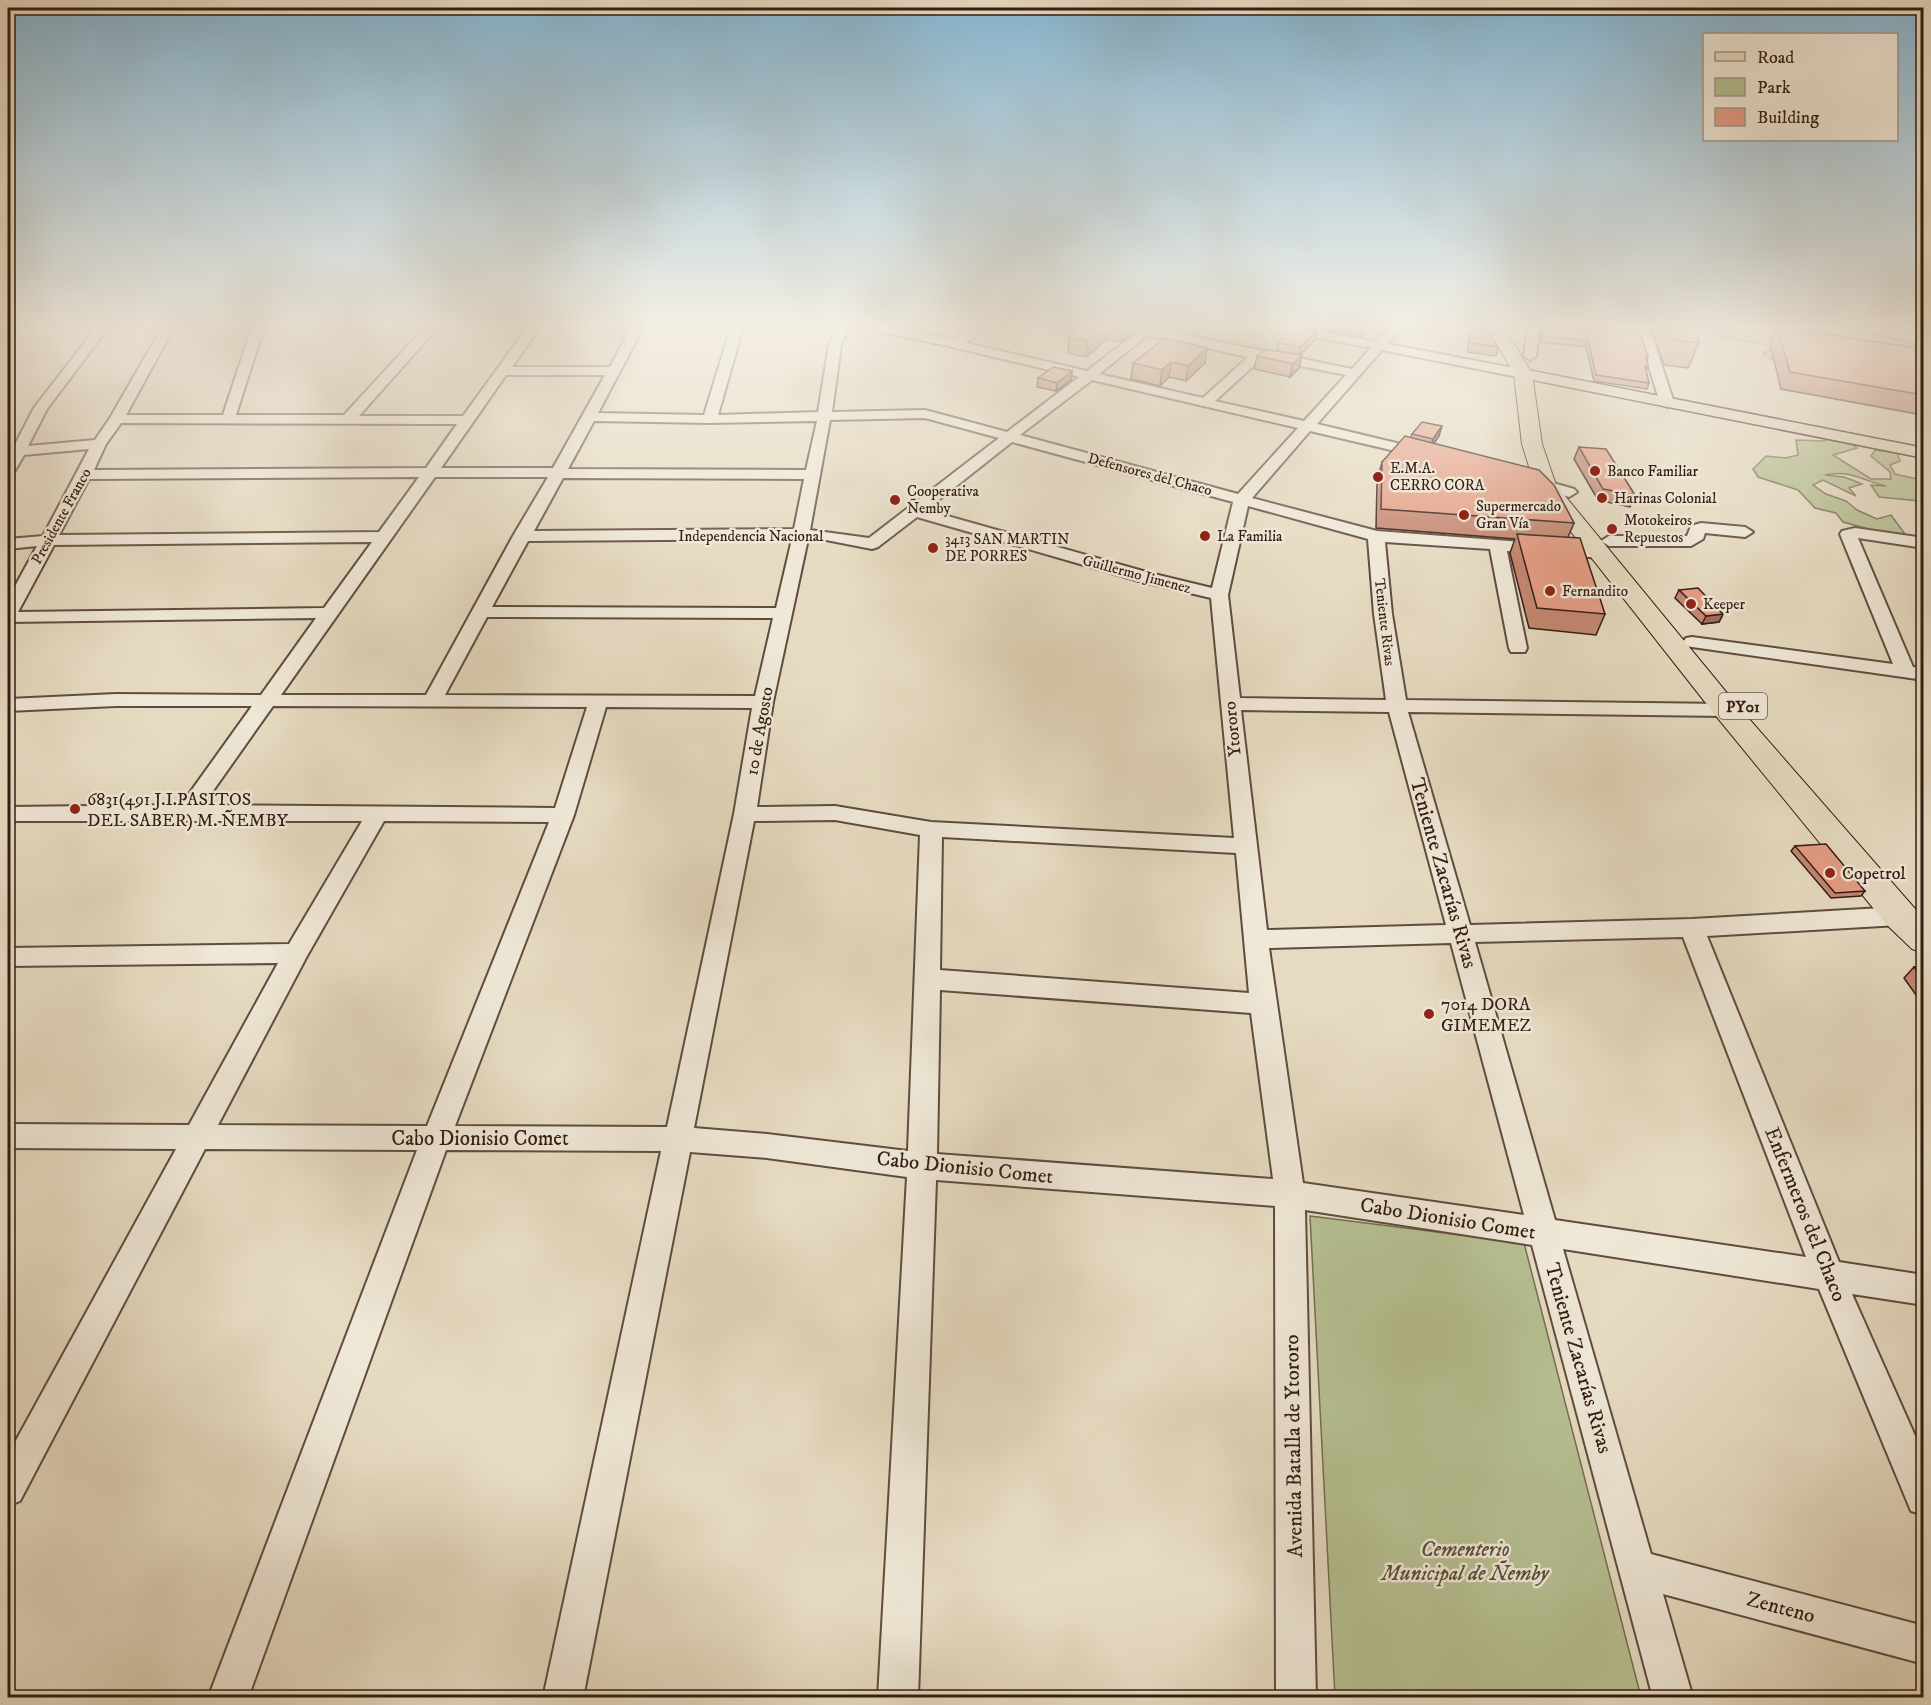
<svg xmlns="http://www.w3.org/2000/svg" width="1931" height="1705" viewBox="0 0 1931 1705" font-family="'IM FELL DW Pica',serif">
	<rect width="100%" height="100%" fill="#e6dbc2"/>
	<filter id="stains"><feTurbulence type="fractalNoise" baseFrequency=".00333" numOctaves="4"/><feColorMatrix values="0 0 0 0 .2 0 0 0 0 .09 0 0 0 0 .02 0 0 0 .5 -.17"/></filter>
	<radialGradient id="worn" r=".72"><stop offset=".6" stop-color="#630" stop-opacity="0"/><stop offset="1" stop-color="#630" stop-opacity=".3"/></radialGradient>
	<g fill="#b6c092" stroke="#746e52" stroke-width="1.5">
		<path d="M1163,324H1249L1295,333L1284,359L1153,332Z"/>
		<path d="M1691,324H1728L1735,329L1750,331L1746,326L1751,324H1799L1786,325L1781,329L1802,335C1813,327 1829,333 1842,335L1833,337L1849,340L1870,330L1923,338V380L1773,360L1763,354L1770,350L1771,345C1755,343 1698,336 1691,324Z"/>
		<path d="M1827,438L1847,441L1857,448L1833,455L1871,479H1891L1890,472L1871,456L1875,450L1897,453L1900,461L1890,465L1895,474L1917,479L1921,473L1916,465L1923,463V503L1920,501L1879,497L1871,485L1886,486C1864,481 1848,469 1825,475L1844,477L1862,484L1849,488L1856,496L1823,480L1813,485L1826,494L1846,501L1857,510L1877,519L1891,515L1905,534H1887L1843,522L1836,513L1815,508L1798,490L1758,477L1753,469L1766,456L1786,458L1798,455L1796,440L1825,441Z"/>
		<path d="M1310,1216L1524,1243L1641,1697H1335Z"/>
	</g>
	<g fill="none" stroke-linecap="round" stroke-linejoin="round">
		<defs>
			<g id="minor">
				<path d="M99,324H111L47,409L28,446L95,440L110,418L164,324H176L126,415H223L253,324H265L236,415H344L428,324H441L359,416H463L530,324H542L512,367H610L633,324H645L598,413L704,415L732,324H744L718,415L818,412L829,345L839,324H851L841,345L832,412L925,410L1007,432L1079,377L952,347L950,344L952,341L979,324H993L966,343L1087,371L1148,324H1161L1156,329L1352,369L1371,348L1267,328L1261,324H1285L1376,342L1393,324H1405L1388,344L1528,371L1529,374L1528,377L1523,378L1382,350L1317,424L1430,451L1432,454L1430,457L1425,458L1310,431L1252,498L1377,531L1590,547L1608,551L1610,555L1602,560L1590,557L1507,551L1527,648L1525,652H1511L1509,648L1490,549L1385,542L1392,614L1406,700L1726,704L1733,706L1736,710L1733,714L1726,716L1408,712L1470,925L1692,919L1899,907L1907,910L1911,916L1907,922L1899,925L1707,936L1839,1262L1924,1275V1305L1852,1294L1924,1456V1515L1911,1511L1819,1289L1563,1249L1651,1554L1924,1626V1664L1663,1594L1693,1698H1653L1532,1245L1305,1210L1316,1698H1276L1275,1206L936,1180L918,1698H878L907,1177L767,1158L690,1152L583,1698H543L661,1151L446,1150L248,1698H208L417,1150L205,1149L20,1501L8,1506V1455L176,1149L8,1148V1124L189,1125L278,963L8,966V948L289,944L362,821H8V807L181,805L252,706H116L8,711V699L116,694L261,695L316,618L8,622V599L37,546L8,549V539L43,536L89,449L24,455L13,474L8,475V458L34,408ZM1148,335L1248,357L1203,398L1099,374ZM1260,360H1270L1346,375L1304,421L1215,401ZM506,375H605L553,468H441ZM1092,380L1298,428L1238,494L1020,435ZM925,418L999,438L869,538L810,530L830,420ZM594,421L710,423L817,421L806,470L568,469ZM121,423L457,424L426,468L94,470L106,444ZM1012,442L1233,502L1212,588L1150,573L926,510ZM419,477L379,532L59,535L89,479ZM435,477H548L513,536L426,695H281ZM563,478L804,479L794,529L534,531ZM1248,506L1368,539L1374,614L1386,700L1240,698L1228,595ZM917,517L1139,581L1211,598L1234,838L931,822L835,806L757,807L773,702L808,539L826,540L872,549L878,547ZM792,539L776,608L492,607L528,541ZM372,542L324,608L18,612L54,545ZM487,617L773,618L755,696L445,695ZM273,706L587,707L555,808L203,805ZM606,707L752,708L734,814L667,1127L455,1126L574,815ZM1241,710L1389,712L1446,925L1267,930ZM835,820L920,835L908,1151L767,1134L694,1128L754,821ZM384,821L549,822L427,1126L218,1125L307,956ZM942,837L1236,853L1249,993L940,970ZM1683,937L1806,1257L1555,1220L1475,942ZM1451,943L1524,1215L1303,1183L1269,948ZM940,990L1251,1013L1273,1179L937,1154Z"/>
				<path d="M1528,324H1540L1536,356L1530,360L1524,356Z"/>
				<path d="M1636,324H1648L1674,403L1672,406L1667,407L1660,403Z"/>
				<path d="M1847,324H1868L1924,337V345L1849,327Z"/>
				<path d="M1529,476L1574,489L1577,492L1569,497L1524,484L1521,481Z"/>
				<path d="M1701,523L1745,527L1753,532L1745,537L1705,533L1703,539L1691,546H1609L1601,541L1609,536H1687L1691,526Z"/>
				<path d="M1855,528L1924,538V548L1858,538L1913,667L1924,668V680L1692,647L1686,646L1683,642L1686,638L1692,637L1893,664L1840,534L1842,531Z"/>
			</g>
			<g id="major">
				<path d="M836,324H881L956,340L963,344L956,348L880,332L843,328Z"/>
				<path d="M1523,369L1924,448V458L1518,377L1515,374L1518,371Z"/>
			</g>
			<path id="highway" d="M1479,324H1496L1515,345L1532,374L1542,444L1556,485L1736,704L1924,919V953L1912,949L1887,925L1716,716L1535,486L1522,444L1514,374L1501,351Z"/>
		</defs>
		<use href="#minor" stroke="#604c3f" stroke-width="4"/>
		<use href="#major" stroke="#331c13" stroke-width="3"/>
		<use href="#highway" stroke="#331c13" stroke-width="2"/>
		<use href="#minor" fill="#efe8d7" fill-rule="evenodd"/>
		<use href="#major" fill="#e6dbc2" fill-rule="evenodd"/>
		<use href="#highway" fill="#e6dbc2" fill-rule="evenodd"/>
	</g>
	<g fill="#c58772" stroke="#331c13" stroke-width="1.5">
		<path d="M1047,324H1145L1121,342L1107,339L1086,357L1068,353L1069,338L1076,333L1047,327Z"/>
		<path d="M1327,324H1373L1361,337L1326,330Z"/>
		<path d="M1542,324H1637L1648,357L1647,361L1648,366L1646,372L1649,383L1647,389L1594,381L1586,347L1540,342Z"/>
		<path d="M1655,324H1694L1699,343L1688,368L1664,365L1652,330Z"/>
		<path d="M1471,327L1498,347L1496,356L1468,352L1469,335Z"/>
		<path d="M1777,327L1923,349V415L1781,389L1770,344Z"/>
		<path d="M1315,340L1300,355H1302L1299,368L1290,377L1254,369L1257,356L1277,351L1278,343Z"/>
		<path d="M1207,348L1205,363L1186,381L1169,377L1160,386L1131,379L1133,363Z"/>
		<path d="M1072,371L1071,380L1056,391L1037,387L1038,378Z"/>
		<path d="M1412,434L1439,436L1434,443L1574,523L1568,537L1605,614L1596,635L1529,628L1510,553L1515,539L1376,528L1377,481L1382,462L1411,437Z"/>
		<path d="M1579,447L1635,495L1630,507L1598,500L1574,459Z"/>
		<path d="M1679,590L1723,614L1719,622L1702,624L1675,598Z"/>
		<path d="M1795,846L1865,891L1861,896L1831,898L1791,851Z"/>
		<path d="M1914,967H1923V1002H1921L1904,978Z"/>
	</g>
	<g fill="#a06e5d" stroke="#331c13" stroke-width="1.5">
		<path d="M1108,324L1107,339L1086,357L1087,341Z"/>
		<path d="M1126,324H1145L1121,342L1122,327Z"/>
		<path d="M1363,324H1373L1361,337Z"/>
		<path d="M1317,331L1315,340L1299,356L1300,347Z"/>
		<path d="M1207,348L1205,363L1186,381L1188,366Z"/>
		<path d="M1302,355L1299,368L1290,377L1293,364Z"/>
		<path d="M1171,362L1169,377L1160,386L1162,370Z"/>
		<path d="M1072,371L1071,380L1056,391L1057,383Z"/>
		<path d="M1442,426L1439,436L1430,448L1433,439Z"/>
		<path d="M1723,614L1719,622L1702,624L1706,616Z"/>
	</g>
	<g fill="#e59d85" stroke="#331c13" stroke-width="1.5">
		<path d="M1087,324H1108L1087,341L1069,338Z"/>
		<path d="M1110,324H1126L1122,327Z"/>
		<path d="M1543,324H1637L1648,357H1646L1648,366H1645L1649,383L1596,375L1588,341L1542,336Z"/>
		<path d="M1669,324H1694L1699,343L1675,340Z"/>
		<path d="M1295,327L1317,331L1300,347L1278,343Z"/>
		<path d="M1471,327L1485,328L1498,347L1470,343Z"/>
		<path d="M1777,327L1923,349V395L1790,372Z"/>
		<path d="M1165,338L1207,348L1188,366L1171,362L1162,370L1133,363Z"/>
		<path d="M1264,349L1302,355L1293,364L1257,356Z"/>
		<path d="M1053,367L1072,371L1057,383L1038,378Z"/>
		<path d="M1422,422L1442,426L1433,439L1412,434Z"/>
		<path d="M1405,436L1539,470L1554,485L1574,523L1381,509L1382,462Z"/>
		<path d="M1579,447L1606,449L1635,495L1603,489Z"/>
		<path d="M1517,534L1580,538L1605,614L1537,608Z"/>
		<path d="M1698,588L1723,614L1706,616L1679,590Z"/>
		<path d="M1826,844L1865,891L1835,893L1795,846Z"/>
		<path d="M1914,967H1923V981Z"/>
	</g>
	<linearGradient id="sky" x2="0" y2="1"><stop stop-color="#87b7d3"/><stop offset="0.58" stop-color="#f4efe4"/><stop offset="1" stop-color="#f4efe4" stop-opacity="0"/></linearGradient>
	<rect width="1931" height="563" fill="url(#sky)"/>
	<g fill="#8f2418" stroke="#efe8d7" stroke-width="2">
		<circle cx="1595" cy="471" r="6"/>
		<circle cx="1378" cy="477" r="6"/>
		<circle cx="1602" cy="498" r="6"/>
		<circle cx="895" cy="500" r="6"/>
		<circle cx="1464" cy="515" r="6"/>
		<circle cx="1612" cy="529" r="6"/>
		<circle cx="1205" cy="536" r="6"/>
		<circle cx="933" cy="548" r="6"/>
		<circle cx="1550" cy="591" r="6"/>
		<circle cx="1691" cy="604" r="6"/>
		<circle cx="75" cy="809" r="6"/>
		<circle cx="1830" cy="873" r="6"/>
		<circle cx="1429" cy="1014" r="6"/>
	</g>
	<g text-anchor="middle" stroke-width="5" stroke-linejoin="round" paint-order="stroke">
		<g font-size="15" fill="#331c13" stroke="#efe8d7" text-anchor="start">
			<text x="1390" y="473">E.M.A.<tspan x="1390" dy="17">CERRO CORA</tspan></text>
			<text x="1607" y="476">Banco Familiar</text>
			<text x="907" y="496">Cooperativa<tspan x="907" dy="17">Ñemby</tspan></text>
			<text x="1614" y="503">Harinas Colonial</text>
			<text x="1476" y="511">Supermercado<tspan x="1476" dy="17">Gran Vía</tspan></text>
			<text x="1624" y="525">Motokeiros<tspan x="1624" dy="17">Repuestos</tspan></text>
			<text x="1217" y="541">La Familia</text>
			<text x="945" y="544">3413 SAN MARTIN<tspan x="945" dy="17">DE PORRES</tspan></text>
			<text x="1562" y="596">Fernandito</text>
			<text x="1703" y="609">Keeper</text>
		</g>
		<g font-size="15" fill="#331c13" stroke="#efe8d7">
			<text transform="translate(1150 474) rotate(15)" y="5">Defensores del Chaco</text>
			<text transform="translate(61 516) rotate(-61)" y="5">Presidente Franco</text>
			<text x="751" y="541">Independencia Nacional</text>
			<text transform="translate(1137 574) rotate(15)" y="5">Guillermo Jimenez</text>
			<text transform="translate(1385 622) rotate(83)" y="5">Teniente Rivas</text>
		</g>
		<rect fill="#efe8d7" stroke="#6b594e" stroke-width="1.5" x="1719" y="693" width="48" height="26" rx="4.5"/>
		<g font-size="16" font-weight="bold" fill="#331c13">
			<text x="1743" y="712">PY01</text>
		</g>
		<g font-size="18" fill="#331c13" stroke="#efe8d7">
			<text transform="translate(1232 729) rotate(-96)" y="6">Ytororo</text>
			<text transform="translate(759 731) rotate(-80)" y="6">10 de Agosto</text>
		</g>
		<g font-size="18" fill="#331c13" stroke="#efe8d7" text-anchor="start">
			<text x="87" y="805">6831(491 J.I.PASITOS<tspan x="87" dy="21">DEL SABER) M. ÑEMBY</tspan></text>
			<text x="1842" y="879">Copetrol</text>
			<text x="1441" y="1010">7014 DORA<tspan x="1441" dy="21">GIMEMEZ</tspan></text>
		</g>
		<g font-size="21" fill="#331c13" stroke="#efe8d7">
			<text transform="translate(1444 873) rotate(74)" y="7">Teniente Zacarías Rivas</text>
			<text x="480" y="1145">Cabo Dionisio Comet</text>
			<text transform="translate(965 1167) rotate(6)" y="7">Cabo Dionisio Comet</text>
			<text transform="translate(1806 1214) rotate(68)" y="7">Enfermeros del Chaco</text>
			<text transform="translate(1448 1218) rotate(9)" y="7">Cabo Dionisio Comet</text>
			<text transform="translate(1579 1358) rotate(74)" y="7">Teniente Zacarías Rivas</text>
			<text transform="translate(1293 1446) rotate(-91)" y="7">Avenida Batalla de Ytororo</text>
			<text transform="translate(1781 1607) rotate(15)" y="7">Zenteno</text>
		</g>
		<g font-size="21" font-style="italic" fill="#5a4d39" stroke="#efe8d7">
			<text x="1465" y="1556">Cementerio<tspan x="1465" dy="24">Municipal de Ñemby</tspan></text>
		</g>
	</g>
	<rect width="1931" height="1705" fill="none" stroke="#e6dbc2" stroke-width="30"/>
	<rect x="9" y="9" width="1913" height="1687" fill="none" stroke="#331c13" stroke-width="3"/>
	<rect x="15" y="15" width="1901" height="1675" fill="none" stroke="#331c13" stroke-width="1.5"/>
	<rect x="1703" y="33" width="195" height="108" fill="#efe8d7" stroke="#a49689" stroke-width="1.5"/>
	<rect x="1715" y="52" width="30" height="9" fill="#e6dbc2" stroke="#a49689" stroke-width="1.5"/>
	<text x="1757" y="63" font-size="18" fill="#331c13">Road</text>
	<rect x="1715" y="78" width="30" height="18" fill="#b6c092" stroke="#a49689" stroke-width="1.5"/>
	<text x="1757" y="93" font-size="18" fill="#331c13">Park</text>
	<rect x="1715" y="108" width="30" height="18" fill="#e59d85" stroke="#a49689" stroke-width="1.5"/>
	<text x="1757" y="123" font-size="18" fill="#331c13">Building</text>
	<rect width="100%" height="100%" filter="url(#stains)"/>
	<rect width="100%" height="100%" fill="url(#worn)"/>
</svg>
